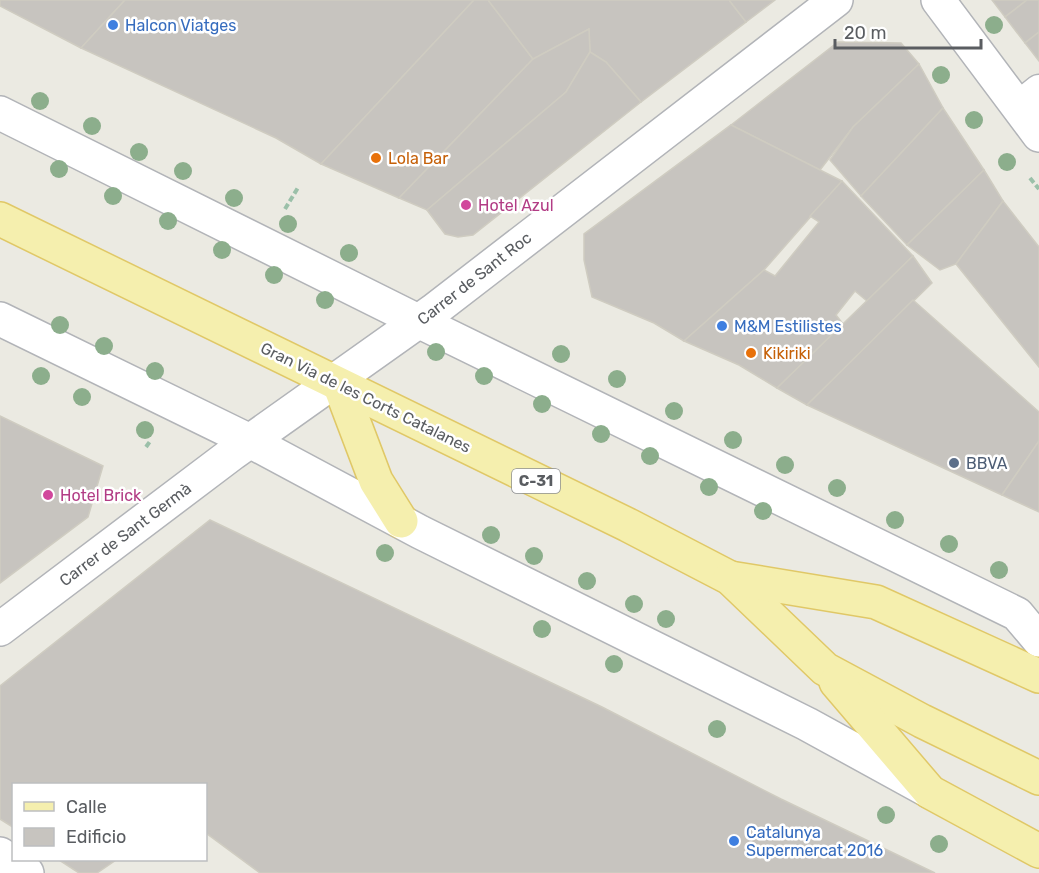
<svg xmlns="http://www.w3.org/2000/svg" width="1039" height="873" viewBox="0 0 1039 873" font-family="Rubik,sans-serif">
	<rect width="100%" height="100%" fill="#ebeae2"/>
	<g fill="#c7c4bf" stroke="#cfccc1" stroke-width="1.5">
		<path d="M0,0H125L81,48L0,6Z"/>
		<path d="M125,0H474L321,164L276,138L81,48Z"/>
		<path d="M474,0H488L533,59L399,198L321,164Z"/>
		<path d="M488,0H729L746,22L641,102L606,62L590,52L589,29L533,59Z"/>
		<path d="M729,0H775L746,22Z"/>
		<path d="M992,0H1027L1005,17Z"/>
		<path d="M1027,0H1039V32L1025,43L1005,17Z"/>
		<path d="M589,29L590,52L566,92L427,210L399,198L533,59Z"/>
		<path d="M1039,32V61L1025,43Z"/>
		<path d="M838,42L901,43L919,64L853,127L820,170L731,125Z"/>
		<path d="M590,52L606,62L641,102L473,235L458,237L445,234L427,210L566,92Z"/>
		<path d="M919,64L943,108L861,196L830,160L853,127Z"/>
		<path d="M943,108L984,170L907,245L861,196Z"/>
		<path d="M731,125L842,181L764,270L684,341L654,323L592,297L584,260V234Z"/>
		<path d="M984,170L1003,201L956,264L940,270L907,245Z"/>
		<path d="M842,181L913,256L867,301L855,291L836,315L843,324L777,388L739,365L684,341L764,270L775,276L819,222L810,216Z"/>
		<path d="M1003,201L1039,247V367L956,264Z"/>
		<path d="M913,256L932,283L807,405L777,388Z"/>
		<path d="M913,300L1039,412V441L1002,495L807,405Z"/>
		<path d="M0,416L103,466L88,517L0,583Z"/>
		<path d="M1039,441V512L1002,495Z"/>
		<path d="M210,520L602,707L781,799L935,873H260L206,833V784H14V828L0,819V686Z"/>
		<path d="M59,860H116L97,873H79Z"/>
	</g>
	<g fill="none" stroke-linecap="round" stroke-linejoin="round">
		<defs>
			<path id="pedestrian" d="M1018,107L1039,90"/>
			<g id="minor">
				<path d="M938,0L1039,135"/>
				<path d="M0,113L418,321L1017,614L1039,640"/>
				<path d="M0,319L250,441L420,532L807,724L929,791"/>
				<path d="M0,629L233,453L433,311L836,0"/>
				<path d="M0,854L27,873"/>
			</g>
			<g id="primary">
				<path d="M0,219L628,525L730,578L825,669L922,721L1039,778"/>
				<path d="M340,386L376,481L401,521"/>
				<path d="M730,578L876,602L1039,676"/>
				<path d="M836,682L930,792L1039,851"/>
			</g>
		</defs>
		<use href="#pedestrian" stroke="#b2b4b8" stroke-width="33"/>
		<use href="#minor" stroke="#b2b4b8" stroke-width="36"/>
		<use href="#primary" stroke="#e0c867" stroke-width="36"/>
		<g stroke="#9bc0a9" stroke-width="4" stroke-dasharray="6 3" stroke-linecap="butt">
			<path d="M1030,178L1039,189"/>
			<path d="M285,209L299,186"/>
			<path d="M146,447L151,440"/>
		</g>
		<use href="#pedestrian" stroke="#fff" stroke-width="30"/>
		<use href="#minor" stroke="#fff" stroke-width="33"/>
		<use href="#primary" stroke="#f5efae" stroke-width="33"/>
	</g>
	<g fill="#8cae8c">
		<circle cx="994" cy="25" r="9"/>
		<circle cx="941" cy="75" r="9"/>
		<circle cx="40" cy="101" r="9"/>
		<circle cx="974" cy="120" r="9"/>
		<circle cx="92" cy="126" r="9"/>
		<circle cx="139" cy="152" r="9"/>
		<circle cx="1007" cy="162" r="9"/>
		<circle cx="59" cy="169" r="9"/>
		<circle cx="183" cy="171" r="9"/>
		<circle cx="113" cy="196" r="9"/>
		<circle cx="234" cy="198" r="9"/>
		<circle cx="168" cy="221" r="9"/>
		<circle cx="288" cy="224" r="9"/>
		<circle cx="222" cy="250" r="9"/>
		<circle cx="349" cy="253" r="9"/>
		<circle cx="274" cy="275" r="9"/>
		<circle cx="325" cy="300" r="9"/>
		<circle cx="60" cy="325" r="9"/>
		<circle cx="104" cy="346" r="9"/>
		<circle cx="436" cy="352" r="9"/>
		<circle cx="561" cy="354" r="9"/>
		<circle cx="155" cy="371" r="9"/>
		<circle cx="41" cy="376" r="9"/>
		<circle cx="484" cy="376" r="9"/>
		<circle cx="617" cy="379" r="9"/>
		<circle cx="82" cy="397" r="9"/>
		<circle cx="542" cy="404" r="9"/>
		<circle cx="674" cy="411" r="9"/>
		<circle cx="145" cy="430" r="9"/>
		<circle cx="601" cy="434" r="9"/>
		<circle cx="733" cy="440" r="9"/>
		<circle cx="650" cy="456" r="9"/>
		<circle cx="785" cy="465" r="9"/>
		<circle cx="709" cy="487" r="9"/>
		<circle cx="837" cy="488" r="9"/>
		<circle cx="763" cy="511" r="9"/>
		<circle cx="895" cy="520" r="9"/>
		<circle cx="491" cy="535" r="9"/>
		<circle cx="949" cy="544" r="9"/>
		<circle cx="385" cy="553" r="9"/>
		<circle cx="534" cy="556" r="9"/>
		<circle cx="999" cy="570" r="9"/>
		<circle cx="587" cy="581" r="9"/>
		<circle cx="634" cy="604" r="9"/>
		<circle cx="666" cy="619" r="9"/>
		<circle cx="542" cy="629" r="9"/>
		<circle cx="614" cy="664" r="9"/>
		<circle cx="717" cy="729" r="9"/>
		<circle cx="886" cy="815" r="9"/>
		<circle cx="939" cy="844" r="9"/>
	</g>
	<g fill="#3f7fe0" stroke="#fff" stroke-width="2">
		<circle cx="113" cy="25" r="6"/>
		<circle cx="722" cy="326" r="6"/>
		<circle cx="734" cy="841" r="6"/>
	</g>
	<g fill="#e8710a" stroke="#fff" stroke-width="2">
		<circle cx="376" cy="158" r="6"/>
		<circle cx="751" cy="353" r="6"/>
	</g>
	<g fill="#d1479c" stroke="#fff" stroke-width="2">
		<circle cx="466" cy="205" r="6"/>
		<circle cx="48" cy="495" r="6"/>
	</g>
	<circle fill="#5c6f8a" stroke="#fff" stroke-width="2" cx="954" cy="463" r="6"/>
	<g text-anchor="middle" stroke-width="5" stroke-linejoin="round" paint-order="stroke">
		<rect fill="#fff" stroke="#8c8e90" stroke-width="1.5" x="512" y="469" width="48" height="24" rx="4.5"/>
		<g font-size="15" font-weight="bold" fill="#5a5d61">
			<text x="536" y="486">C-31</text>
		</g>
		<g font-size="16" fill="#366cbe" stroke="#fff" text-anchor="start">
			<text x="125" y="31">Halcon Viatges</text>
			<text x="734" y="332">M&amp;M Estilistes</text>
			<text x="746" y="838">Catalunya<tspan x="746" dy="18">Supermercat 2016</tspan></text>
		</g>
		<g font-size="16" fill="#c56008" stroke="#fff" text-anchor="start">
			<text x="388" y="164">Lola Bar</text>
			<text x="763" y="359">Kikiriki</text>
		</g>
		<g font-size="16" fill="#b23c85" stroke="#fff" text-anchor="start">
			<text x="478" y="211">Hotel Azul</text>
			<text x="60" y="501">Hotel Brick</text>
		</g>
		<g font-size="16" fill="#5a5d61" stroke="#fff">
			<text transform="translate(474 278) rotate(-38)" y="6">Carrer de Sant Roc</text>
			<text transform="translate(366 397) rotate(26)" y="6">Gran Via de les Corts Catalanes</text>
			<text transform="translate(125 534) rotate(-37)" y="6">Carrer de Sant Germà</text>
		</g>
		<g font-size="16" fill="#4e5e75" stroke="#fff" text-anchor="start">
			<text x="966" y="469">BBVA</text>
		</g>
	</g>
	<rect x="12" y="783" width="195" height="78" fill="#ffffff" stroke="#bdbec0" stroke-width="1.5"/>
	<rect x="24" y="802" width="30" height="9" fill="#f5efae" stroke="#bdbec0" stroke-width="1.5"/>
	<text x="66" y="813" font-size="18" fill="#5a5d61">Calle</text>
	<rect x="24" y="828" width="30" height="18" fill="#c7c4bf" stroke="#bdbec0" stroke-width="1.5"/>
	<text x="66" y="843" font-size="18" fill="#5a5d61">Edificio</text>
	<path d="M835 39v9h146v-9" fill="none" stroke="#5a5d61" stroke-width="3"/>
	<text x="844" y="39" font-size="18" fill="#5a5d61" stroke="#ffffff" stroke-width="4.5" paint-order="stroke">20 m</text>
</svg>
